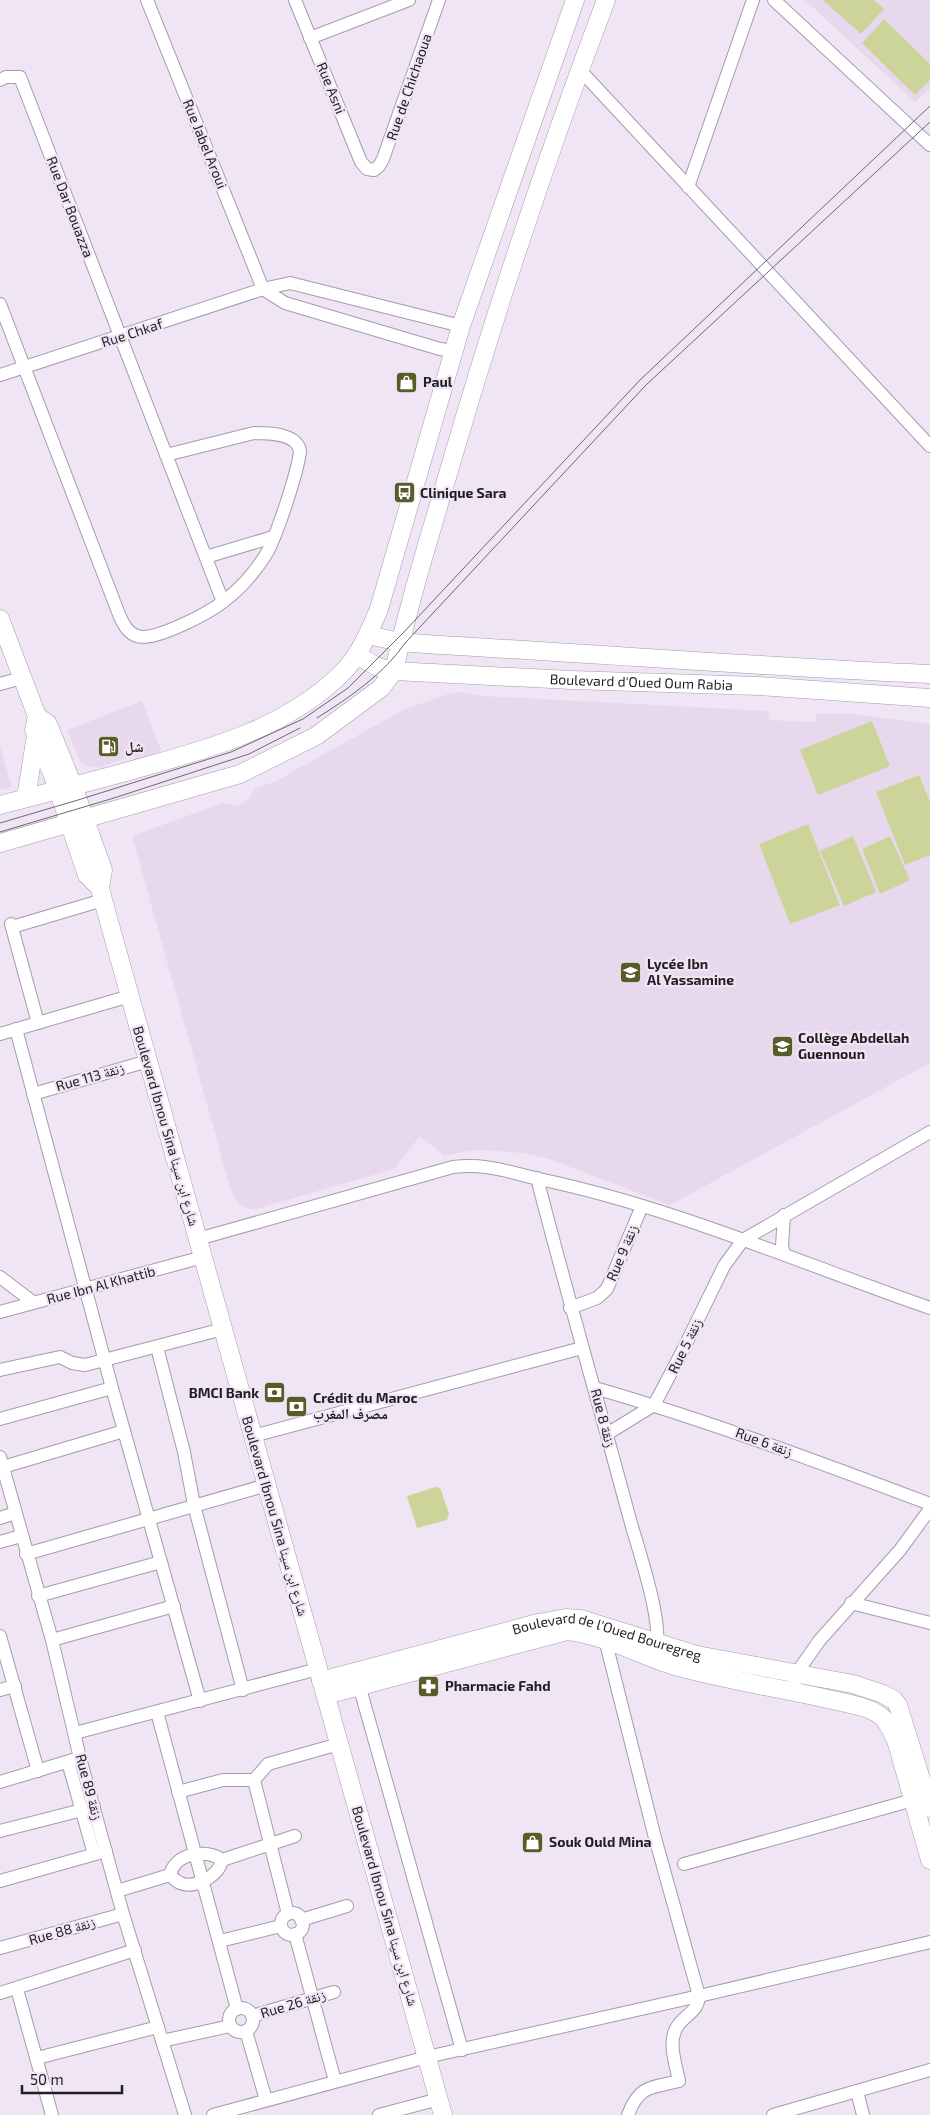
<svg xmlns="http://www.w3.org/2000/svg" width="930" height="2115" viewBox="0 0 930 2115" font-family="'Exo 2','Noto Naskh Arabic',sans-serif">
	<rect width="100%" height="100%" fill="#f0e5f4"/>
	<g fill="#e8d8ee">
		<path d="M805,0H930V89L915,102Z"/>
		<path d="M462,692L483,696L768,711L769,720L814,722L817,714H852L930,724V1063L670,1205L549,1159L523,1153L479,1150L462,1152L444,1156L420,1136L394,1169L256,1209H247L241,1206L232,1194L132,836L223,803L239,806L250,798L254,789L276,781L405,709L449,694Z"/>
		<path d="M142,701L163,756L137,763L134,755L99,768L84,765L80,761L67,730Z"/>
		<path d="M0,746L12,787L0,790Z"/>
	</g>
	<g fill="#cdd499">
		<path d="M823,0H874L884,9L861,34Z"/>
		<path d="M884,19L930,64V80L915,95L862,43Z"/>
		<path d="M872,721L890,766L818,795L800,750Z"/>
		<path d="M919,775L930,802V855L905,865L876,792Z"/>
		<path d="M808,824L840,905L790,924L759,844Z"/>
		<path d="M853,836L876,892L844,906L820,851Z"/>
		<path d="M890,836L910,880L880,894L862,849Z"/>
		<path d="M435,1487L440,1488L441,1490L449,1514L447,1520L417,1528L407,1496Z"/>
	</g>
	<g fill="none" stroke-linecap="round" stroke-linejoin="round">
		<defs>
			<g id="street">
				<path d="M147,0L263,289"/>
				<path d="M295,0L361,162L367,169L374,170L379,166L383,159L439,0"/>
				<path d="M774,0L930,145"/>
				<path d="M310,38L409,0"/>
				<path d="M580,70L930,446"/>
				<path d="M0,80L6,77H20L223,602"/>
				<path d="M688,187L753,0"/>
				<path d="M263,289L285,303L440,349L453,351"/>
				<path d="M0,304L120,617C124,625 128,633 137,636C154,642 209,613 224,601C240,589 254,573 265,556C276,539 298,471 300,451C297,433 268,433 254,433L166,455"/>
				<path d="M0,375L263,289L290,283L461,326"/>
				<path d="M206,557L273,537"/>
				<path d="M0,684L22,678"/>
				<path d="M11,924L38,1023"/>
				<path d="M12,927L103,900"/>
				<path d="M16,1029L112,1388L200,1701"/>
				<path d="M0,1034L130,996"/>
				<path d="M33,1094L148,1061"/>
				<path d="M537,1178C566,1291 599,1404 629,1516C637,1546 664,1623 656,1650"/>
				<path d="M784,1215L782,1246L784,1254"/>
				<path d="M198,1239L453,1167C486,1163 508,1172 539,1179C673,1207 800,1263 930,1308"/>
				<path d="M0,1277L33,1302"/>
				<path d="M570,1308L597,1298L607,1289L642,1206"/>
				<path d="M0,1312L203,1257"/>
				<path d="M157,1347L184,1452L194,1505L243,1690"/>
				<path d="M0,1370L60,1357L72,1363L85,1365L223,1329"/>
				<path d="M595,1388C709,1421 819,1462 930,1504"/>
				<path d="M0,1419L112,1388"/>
				<path d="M607,1434L654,1405L683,1350L724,1266L743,1240L930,1132"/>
				<path d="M253,1436L582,1348"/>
				<path d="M0,1457L52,1640L80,1758L123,1914L185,2115"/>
				<path d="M3,1467L124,1431"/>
				<path d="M0,1518L15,1513"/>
				<path d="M0,1542L21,1536"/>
				<path d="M26,1554L267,1485"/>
				<path d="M38,1596L161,1562"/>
				<path d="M851,1603L930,1623"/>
				<path d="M0,1636L38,1771"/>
				<path d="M605,1639L654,1834L699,1996C698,2011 687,2014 679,2024C666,2040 676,2064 679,2081C651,2088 639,2085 628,2115"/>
				<path d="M52,1640L174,1606"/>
				<path d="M359,1685L462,2050"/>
				<path d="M0,1690L15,1686"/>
				<path d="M793,1692L796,1674L819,1641L900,1550L930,1509"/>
				<path d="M157,1712L237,2009"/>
				<path d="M75,1733L318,1669"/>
				<path d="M68,1762L94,1854"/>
				<path d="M254,1780L288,1914"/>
				<path d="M0,1782L76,1759"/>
				<path d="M178,1792L223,1780H254L268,1764L339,1744"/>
				<path d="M0,1831L94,1807"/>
				<path d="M222,1860L295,1836"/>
				<path d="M684,1864L913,1800"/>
				<path d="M170,1875C173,1878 176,1881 180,1883C195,1889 219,1876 222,1860"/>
				<path d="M170,1875C175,1853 206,1848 222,1860"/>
				<path d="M0,1881L106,1851"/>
				<path d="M117,1891L170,1875"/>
				<circle cx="292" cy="1924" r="11"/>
				<path d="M301,1920L347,1906"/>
				<path d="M295,1934L335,2081"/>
				<path d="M220,1941L281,1926"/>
				<path d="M0,1948L123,1914"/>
				<path d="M17,1989L52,2115"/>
				<path d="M0,1993L135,1950"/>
				<circle cx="241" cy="2020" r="12"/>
				<path d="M252,2016L334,1992"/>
				<path d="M246,2031L266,2100"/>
				<path d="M162,2041L230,2026"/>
				<path d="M37,2058L158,2027"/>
				<path d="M857,2091L863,2115"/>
				<path d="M213,2115L427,2057L699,1996L930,1942"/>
				<path d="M379,2115L439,2099"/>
				<path d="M773,2115L930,2070"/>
			</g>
			<g id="secondary">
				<path d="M0,619L37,716L48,724L73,786L103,870L100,888L103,900L443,2115"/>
				<path d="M368,635L400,642L439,645C603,654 766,667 930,674"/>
				<path id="s1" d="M356,655L378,667L394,671L571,680L759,686L930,698"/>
				<path d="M37,716L34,730L54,778L87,875L100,888"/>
				<path d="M26,798L36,735"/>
				<path d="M0,805C49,792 98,780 147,766C216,747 288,726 341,674C359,657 369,632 379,609L461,326L575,0"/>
				<path d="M0,843L240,774L316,736L381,688L394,671C409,602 430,535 450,467C496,309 548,153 606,0"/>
				<path id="s2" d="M321,1681L538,1623L566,1618L581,1619L697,1655L853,1684L883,1694L894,1700L898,1705L930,1808"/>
				<path d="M326,1695L567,1631C605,1635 639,1655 675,1666C737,1683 800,1691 862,1707C885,1714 888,1722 897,1743L930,1860"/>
			</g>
		</defs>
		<use href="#street" stroke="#a69baa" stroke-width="14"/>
		<use href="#secondary" stroke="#a69baa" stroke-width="19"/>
		<use href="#street" stroke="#fff" stroke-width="12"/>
		<use href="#secondary" stroke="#fff" stroke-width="18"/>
		<g stroke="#6d676f" stroke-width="1">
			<path d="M317,718C350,697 384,674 406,642L646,385L930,122"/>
			<path d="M0,823L78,800L231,752L303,719L348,688L403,633L640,380L930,106"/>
			<path d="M0,832L114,798L249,754L300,728"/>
		</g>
	</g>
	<defs>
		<symbol id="shop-square" viewBox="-11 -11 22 22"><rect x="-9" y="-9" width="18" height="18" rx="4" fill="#585c29" stroke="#f0e5f4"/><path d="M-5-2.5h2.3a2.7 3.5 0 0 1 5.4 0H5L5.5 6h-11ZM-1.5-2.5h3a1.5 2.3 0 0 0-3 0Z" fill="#fff"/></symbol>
		<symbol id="bus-square" viewBox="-11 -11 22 22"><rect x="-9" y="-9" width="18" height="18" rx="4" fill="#585c29" stroke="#f0e5f4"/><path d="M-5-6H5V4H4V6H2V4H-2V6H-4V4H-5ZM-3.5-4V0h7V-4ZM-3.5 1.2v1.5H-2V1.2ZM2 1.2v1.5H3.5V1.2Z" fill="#fff"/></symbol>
		<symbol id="fuel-square" viewBox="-11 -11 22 22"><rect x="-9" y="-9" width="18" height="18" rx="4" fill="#585c29" stroke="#f0e5f4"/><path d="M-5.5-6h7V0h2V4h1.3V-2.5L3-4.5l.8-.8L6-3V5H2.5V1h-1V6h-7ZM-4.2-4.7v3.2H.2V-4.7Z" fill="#fff"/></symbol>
		<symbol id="school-square" viewBox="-11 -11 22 22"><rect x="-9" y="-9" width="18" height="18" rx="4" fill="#585c29" stroke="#f0e5f4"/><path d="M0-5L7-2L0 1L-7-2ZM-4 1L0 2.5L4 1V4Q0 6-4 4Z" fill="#fff"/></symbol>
		<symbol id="bank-square" viewBox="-11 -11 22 22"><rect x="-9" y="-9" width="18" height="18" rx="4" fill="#585c29" stroke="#f0e5f4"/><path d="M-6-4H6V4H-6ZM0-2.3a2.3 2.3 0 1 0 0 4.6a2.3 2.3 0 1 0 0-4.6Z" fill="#fff"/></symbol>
		<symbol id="pharmacy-square" viewBox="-11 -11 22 22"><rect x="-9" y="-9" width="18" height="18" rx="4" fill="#585c29" stroke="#f0e5f4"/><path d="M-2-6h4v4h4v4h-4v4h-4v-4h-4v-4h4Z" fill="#fff"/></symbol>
	</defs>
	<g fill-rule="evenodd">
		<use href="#shop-square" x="394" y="370" width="25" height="25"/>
		<use href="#bus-square" x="392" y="480" width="25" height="25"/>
		<use href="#fuel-square" x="96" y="734" width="25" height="25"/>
		<use href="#school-square" x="618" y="960" width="25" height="25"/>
		<use href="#school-square" x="770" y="1034" width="25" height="25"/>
		<use href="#bank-square" x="262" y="1380" width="25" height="25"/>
		<use href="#bank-square" x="284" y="1394" width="25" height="25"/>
		<use href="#pharmacy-square" x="416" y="1674" width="25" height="25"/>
		<use href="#shop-square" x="520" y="1830" width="25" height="25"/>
	</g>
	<g text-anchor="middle" stroke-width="4.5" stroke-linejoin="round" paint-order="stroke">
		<g font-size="14" fill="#221e23" stroke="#f0e5f4">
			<text transform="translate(409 87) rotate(-71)" y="5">Rue de Chichaoua</text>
			<text transform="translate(331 88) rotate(68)" y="5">Rue Asni</text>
			<text transform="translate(205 144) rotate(68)" y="5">Rue Jabel Aroui</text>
			<text transform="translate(70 207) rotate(69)" y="5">Rue Dar Bouazza</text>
			<text transform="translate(132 333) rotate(-18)" y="5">Rue Chkaf</text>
			<text dy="5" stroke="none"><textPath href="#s1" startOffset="289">Boulevard d'Oued Oum Rabia</textPath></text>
			<text transform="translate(90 1077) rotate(-16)" y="5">Rue 113 زنقة</text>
			<text transform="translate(166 1126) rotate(74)" y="5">Boulevard Ibnou Sina شارع ابن سينا</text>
			<text transform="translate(622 1253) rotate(-67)" y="5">Rue 9 زنقة</text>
			<text transform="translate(101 1285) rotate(-15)" y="5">Rue Ibn Al Khattib</text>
			<text transform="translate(685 1346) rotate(-64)" y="5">Rue 5 زنقة</text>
			<text transform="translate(603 1418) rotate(75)" y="5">Rue 8 زنقة</text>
			<text transform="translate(764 1442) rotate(20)" y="5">Rue 6 زنقة</text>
			<text transform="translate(275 1516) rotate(74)" y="5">Boulevard Ibnou Sina شارع ابن سينا</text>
			<text dy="5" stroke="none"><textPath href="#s2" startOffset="296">Boulevard de l'Oued Bouregreg</textPath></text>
			<text transform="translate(89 1787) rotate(75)" y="5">Rue 89 زنقة</text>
			<text transform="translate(385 1906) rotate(74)" y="5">Boulevard Ibnou Sina شارع ابن سينا</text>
			<text transform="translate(62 1931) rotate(-16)" y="5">Rue 88 زنقة</text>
			<text transform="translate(293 2004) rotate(-17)" y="5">Rue 26 زنقة</text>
		</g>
		<g font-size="14" font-weight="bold" fill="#221e23" stroke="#f0e5f4" text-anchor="start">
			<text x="423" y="387">Paul</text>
			<text x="420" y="498">Clinique Sara</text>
			<text x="125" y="752">شل</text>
			<text x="647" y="969">Lycée Ibn<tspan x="647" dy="16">Al Yassamine</tspan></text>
			<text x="798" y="1043">Collège Abdellah<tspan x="798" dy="16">Guennoun</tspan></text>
			<text x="259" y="1398" text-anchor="end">BMCI Bank</text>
			<text x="313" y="1403">Crédit du Maroc<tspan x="313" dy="16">مصرف المغرب</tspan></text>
			<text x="445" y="1691">Pharmacie Fahd</text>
			<text x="549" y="1847">Souk Ould Mina</text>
		</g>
	</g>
	<path d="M22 2085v8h100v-8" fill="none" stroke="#221e23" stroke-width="2.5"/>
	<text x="30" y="2085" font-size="15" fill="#221e23" stroke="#f0e5f4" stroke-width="4" paint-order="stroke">50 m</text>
</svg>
